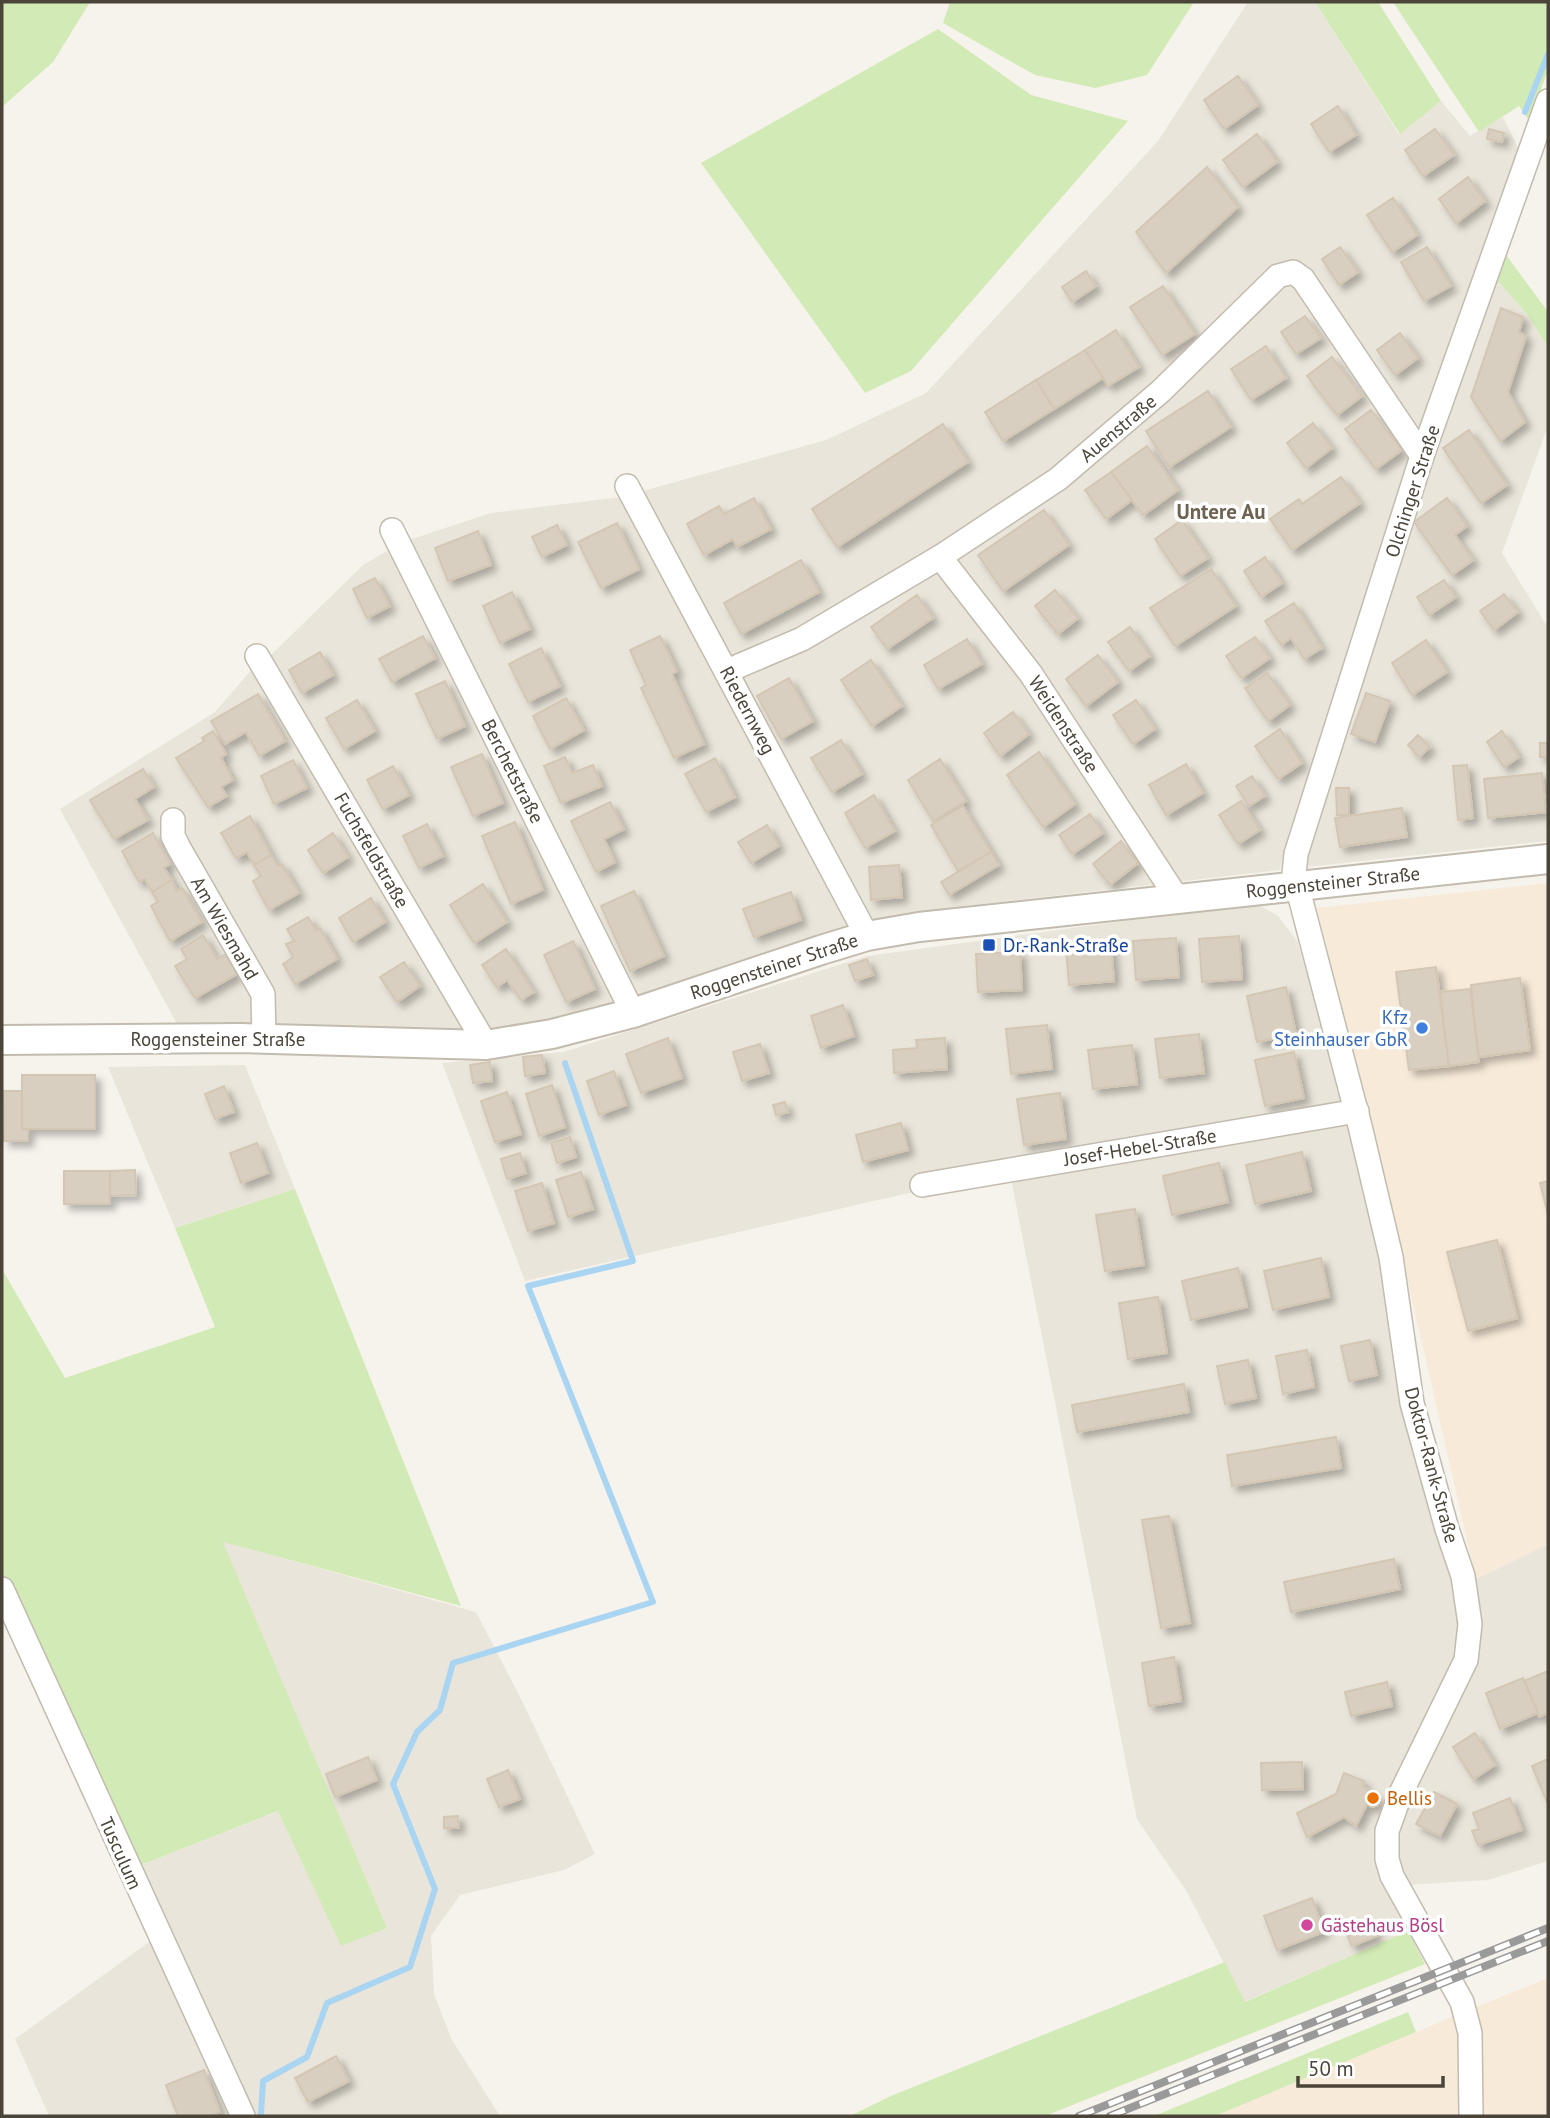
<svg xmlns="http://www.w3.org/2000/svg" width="1550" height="2118" viewBox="0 0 1550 2118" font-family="'PT Sans',sans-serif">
	<defs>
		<filter id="shadow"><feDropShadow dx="5.5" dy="5.5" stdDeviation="3.5" flood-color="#0004"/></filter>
	</defs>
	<rect width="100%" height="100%" fill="#f6f3ec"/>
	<g fill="#eae5da">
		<path d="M1248,2H1315L1399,134L1441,101L1470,136L1503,117L1518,148L1288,835L1280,870L955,907L870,922L643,491L826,440L926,393L1158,141Z"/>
		<path d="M1495,278L1527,314L1548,347V426L1502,553L1548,628V841L1307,867L1313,825L1380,608Z"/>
		<path d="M621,497L852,926L637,1002L409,540L491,513Z"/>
		<path d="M392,548L625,1006L492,1036L271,655L363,565Z"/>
		<path d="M254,667L469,1036L181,1031L60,809L215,712Z"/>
		<path d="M1256,903L1278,916L1297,941L1347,1105L913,1192L525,1281L442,1063L563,1052L867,956Z"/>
		<path d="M245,1065L295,1189L175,1228L108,1067Z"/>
		<path d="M1352,1123L1458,1579L1463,1646L1383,1831L1413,1929L1244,2002L1187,1892L1137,1819L1011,1179Z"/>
		<path d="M222,1541L476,1612L522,1701L595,1854L564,1870L460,1895L431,1936L434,1994L452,2040L500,2116H49L15,2039L152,1940L136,1867L279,1811L341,1945L387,1928Z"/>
		<path d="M1548,1544V1861L1488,1880L1406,1885L1393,1859L1394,1831L1479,1646L1476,1579Z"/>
	</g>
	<g fill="#f7ead8">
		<path d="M1548,883V1544L1476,1579L1370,1116L1317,908Z"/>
		<path d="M1548,1978V2116H1215L1481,2005Z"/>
	</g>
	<g fill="#d2eab5">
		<path d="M2,2H90L53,62L2,107Z"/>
		<path d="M950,2H1194L1147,75L1095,88L1035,75L943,23Z"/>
		<path d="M1315,2H1378L1441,101L1400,134Z"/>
		<path d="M1393,2H1548V69L1530,122L1519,106L1479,132Z"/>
		<path d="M938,29L1031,95L1128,121L911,371L865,393L701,163Z"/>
		<path d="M1504,252L1548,312V347L1527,314L1495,278Z"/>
		<path d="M295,1189L461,1606L223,1542L387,1928L341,1946L278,1811L136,1867L2,1572V1269L65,1378L215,1327L175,1228Z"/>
		<path d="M1408,1931L1425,1964L1045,2116H850L891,2096L1225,1962L1245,2002Z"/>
		<path d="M1408,2012L1416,2032L1215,2116H1154Z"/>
	</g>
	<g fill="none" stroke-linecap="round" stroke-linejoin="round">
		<g stroke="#a9d4f2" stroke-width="6">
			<path d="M1525,112L1548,54"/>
			<path d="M261,2114L263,2081L307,2057L327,2003L410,1967L435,1889L393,1784L417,1732L440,1710L453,1663L653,1602L528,1286L633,1261L565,1063"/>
		</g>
	</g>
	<g fill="#d8cfc1" stroke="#d3c7b4" stroke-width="2" filter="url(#shadow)">
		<path d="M1238,76L1258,105L1224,129L1204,100Z"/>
		<path d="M1338,106L1356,135L1329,152L1311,124Z"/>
		<path d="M1435,129L1454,155L1423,176L1405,150Z"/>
		<path d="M1489,129L1504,133L1502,142L1487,139Z"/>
		<path d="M1257,134L1277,162L1243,187L1223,160Z"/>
		<path d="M1207,167L1238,207L1166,273L1136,232Z"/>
		<path d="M1468,177L1485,201L1456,223L1439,199Z"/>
		<path d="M1393,198L1417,235L1392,252L1367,215Z"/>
		<path d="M1340,247L1358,272L1339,285L1322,259Z"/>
		<path d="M1427,247L1451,286L1424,301L1401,262Z"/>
		<path d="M1086,271L1096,286L1072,302L1062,287Z"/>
		<path d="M1163,286L1195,334L1162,355L1130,307Z"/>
		<path d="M1501,308L1523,317L1519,332L1526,336L1508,392L1525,422L1500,441L1471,397Z"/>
		<path d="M1305,316L1321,338L1296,354L1281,332Z"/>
		<path d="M1116,330L1139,367L1108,386L1085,350Z"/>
		<path d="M1400,333L1418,358L1395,375L1377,350Z"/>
		<path d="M1266,346L1286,378L1251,400L1231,369Z"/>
		<path d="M1085,350L1103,378L1054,409L1036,380Z"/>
		<path d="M1332,357L1362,396L1337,415L1307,376Z"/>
		<path d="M1036,380L1054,409L1003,441L985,412Z"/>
		<path d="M1208,391L1231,427L1169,467L1146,431Z"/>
		<path d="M1371,410L1402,450L1376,469L1345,429Z"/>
		<path d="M1313,423L1332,448L1306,468L1287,443Z"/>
		<path d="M943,424L968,462L837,547L812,509Z"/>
		<path d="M1469,430L1507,485L1481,503L1443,448Z"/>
		<path d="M1147,446L1178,490L1143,515L1111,472Z"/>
		<path d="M1111,472L1132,500L1106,519L1085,490Z"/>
		<path d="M1341,477L1360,503L1292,550L1270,519L1299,499L1302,504Z"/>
		<path d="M754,498L771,529L737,547L733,539L704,555L687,524L719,506L724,514Z"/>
		<path d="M1447,498L1467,526L1455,535L1473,560L1452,575L1414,522Z"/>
		<path d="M1044,510L1069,545L1003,591L978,555Z"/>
		<path d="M1182,520L1208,558L1180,576L1155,539Z"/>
		<path d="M617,523L639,569L601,588L578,542Z"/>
		<path d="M557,525L567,545L542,557L532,537Z"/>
		<path d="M478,531L491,565L448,581L435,548Z"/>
		<path d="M1265,557L1282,583L1261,597L1244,571Z"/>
		<path d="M801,560L819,592L741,634L724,603Z"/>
		<path d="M1211,569L1236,606L1175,646L1150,608Z"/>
		<path d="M375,578L390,606L367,618L353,589Z"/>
		<path d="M1444,580L1456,597L1429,615L1417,597Z"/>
		<path d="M1055,590L1078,618L1058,634L1035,606Z"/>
		<path d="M512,592L530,629L500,643L483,606Z"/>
		<path d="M1504,594L1518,612L1494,630L1480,611Z"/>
		<path d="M917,595L933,618L887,649L871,627Z"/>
		<path d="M1294,603L1322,648L1304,659L1291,638L1281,645L1265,621Z"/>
		<path d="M1130,627L1150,656L1129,671L1108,642Z"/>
		<path d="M423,636L435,658L392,682L379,659Z"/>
		<path d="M660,636L677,671L672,674L704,744L674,758L641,688L646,685L630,650Z"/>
		<path d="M1255,637L1270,658L1241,678L1226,656Z"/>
		<path d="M967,639L982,664L938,689L924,665Z"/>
		<path d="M1426,640L1447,672L1412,695L1392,663Z"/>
		<path d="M541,648L560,686L528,702L509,664Z"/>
		<path d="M320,652L333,675L302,693L289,670Z"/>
		<path d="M1098,655L1118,682L1086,706L1066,679Z"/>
		<path d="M871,660L902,706L872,726L841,680Z"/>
		<path d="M1267,673L1290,705L1268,721L1245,688Z"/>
		<path d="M789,678L813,721L781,739L757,696Z"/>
		<path d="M445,681L465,726L437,739L416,694Z"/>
		<path d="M1366,693L1390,701L1375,742L1351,734Z"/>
		<path d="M258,694L285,741L259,756L246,732L225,744L211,721Z"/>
		<path d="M566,698L584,730L550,749L533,716Z"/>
		<path d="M357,700L375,731L344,749L326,718Z"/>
		<path d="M1136,700L1155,729L1133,744L1113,715Z"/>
		<path d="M1013,712L1029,734L1000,756L984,733Z"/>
		<path d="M1280,729L1302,763L1278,779L1255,746Z"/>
		<path d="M213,731L226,754L221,758L233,780L221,787L227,796L208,807L176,758L204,741L202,738Z"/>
		<path d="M1502,731L1519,757L1504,767L1487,742Z"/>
		<path d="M1418,735L1430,747L1419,757L1408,745Z"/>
		<path d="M841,740L862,774L832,792L811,758Z"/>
		<rect x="1540" y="743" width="8" height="14"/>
		<path d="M1039,752L1075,804L1043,827L1007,775Z"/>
		<path d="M482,754L503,803L473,816L451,767Z"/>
		<path d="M565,757L572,773L593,765L602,786L561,803L544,766Z"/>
		<path d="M715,758L735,797L706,812L685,774Z"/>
		<path d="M940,759L966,801L933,821L908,780Z"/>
		<path d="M293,760L307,788L274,804L261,776Z"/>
		<path d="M1186,764L1203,793L1166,815L1149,785Z"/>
		<path d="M1467,765L1473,818L1458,820L1453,766Z"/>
		<path d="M393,766L409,795L383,809L367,780Z"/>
		<path d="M143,769L154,787L135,799L148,820L114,839L90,800Z"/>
		<path d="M1542,773L1546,812L1488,818L1484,779Z"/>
		<path d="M1252,776L1265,796L1249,806L1236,786Z"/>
		<path d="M1336,788H1349V815H1337Z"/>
		<path d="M874,795L895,831L865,848L845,813Z"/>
		<path d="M1241,801L1260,830L1238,844L1219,815Z"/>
		<path d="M610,802L624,829L604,839L615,862L596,872L571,821Z"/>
		<path d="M963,806L991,852L958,871L931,825Z"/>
		<path d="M1402,808L1407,837L1340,847L1335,818Z"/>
		<path d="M1090,814L1103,833L1072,854L1059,835Z"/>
		<path d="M250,816L271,855L254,865L247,852L236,858L221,833Z"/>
		<path d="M515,822L543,890L511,904L482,836Z"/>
		<path d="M427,824L443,856L419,868L403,836Z"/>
		<path d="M767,825L779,846L751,863L738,842Z"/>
		<path d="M153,833L170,864L164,868L172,880L152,892L145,879L139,882L122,851Z"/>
		<path d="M333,833L348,857L323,873L308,850Z"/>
		<path d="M1121,841L1138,863L1110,885L1093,864Z"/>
		<path d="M991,852L999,865L949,895L941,882Z"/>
		<path d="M271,855L278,866L282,864L299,893L269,910L253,881L261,876L254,865Z"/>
		<path d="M899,865L902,897L871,900L869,867Z"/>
		<path d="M172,880L177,891L182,888L202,922L170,941L151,906L158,902L152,892Z"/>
		<path d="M483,884L507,922L474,943L450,905Z"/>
		<path d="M634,891L664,956L630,971L601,906Z"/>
		<path d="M791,892L801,920L754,937L743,909Z"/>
		<path d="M371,898L385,922L353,942L339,918Z"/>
		<path d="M308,917L316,930L320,928L337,959L295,984L283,964L293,957L286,944L294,941L287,929Z"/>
		<path d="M203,935L217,959L226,954L237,974L195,998L175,966L187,959L181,949Z"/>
		<path d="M1239,936L1242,979L1202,982L1199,939Z"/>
		<path d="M1176,938L1179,977L1136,980L1133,941Z"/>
		<path d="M573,941L595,989L566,1002L544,955Z"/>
		<path d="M1111,945L1114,981L1069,985L1066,948Z"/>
		<path d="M506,949L534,992L521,1000L507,980L497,987L482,965Z"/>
		<path d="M1020,952L1022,990L978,992L976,954Z"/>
		<path d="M867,959L873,975L855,981L849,965Z"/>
		<path d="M404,962L420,986L397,1002L380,977Z"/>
		<path d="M1436,967L1449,1066L1409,1070L1396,972Z"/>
		<path d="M1520,978L1530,1050L1479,1057L1471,985Z"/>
		<path d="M1286,987L1296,1034L1257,1042L1247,996Z"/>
		<path d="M1470,989L1479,1062L1449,1066L1440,992Z"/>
		<path d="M843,1005L854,1036L821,1048L811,1016Z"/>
		<path d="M1047,1025L1052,1069L1011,1074L1006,1029Z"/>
		<path d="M1199,1034L1204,1073L1160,1078L1155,1039Z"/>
		<path d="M668,1038L682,1078L641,1093L626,1054Z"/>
		<path d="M945,1038L947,1069L894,1073L893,1050L917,1048L916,1040Z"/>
		<path d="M760,1044L769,1073L742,1081L733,1052Z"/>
		<path d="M1132,1045L1137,1084L1093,1089L1088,1050Z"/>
		<path d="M1294,1052L1304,1098L1265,1106L1255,1060Z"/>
		<path d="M542,1055L545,1073L525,1076L523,1057Z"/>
		<path d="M490,1062L492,1081L473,1083L470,1065Z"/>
		<path d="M614,1071L626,1105L599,1115L587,1081Z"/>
		<rect x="22" y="1075" width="73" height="54"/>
		<path d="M552,1085L565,1127L539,1136L526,1094Z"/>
		<path d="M224,1086L234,1112L215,1119L205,1094Z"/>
		<path d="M3,1091H22V1129H28V1141H4Z"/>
		<path d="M507,1092L521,1134L495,1142L481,1101Z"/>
		<path d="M1060,1093L1066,1139L1024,1145L1017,1099Z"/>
		<path d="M785,1102L788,1112L776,1115L773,1105Z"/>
		<path d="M901,1123L908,1150L863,1162L856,1135Z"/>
		<path d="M570,1137L576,1157L557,1163L551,1143Z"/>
		<path d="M257,1143L268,1173L241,1183L230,1153Z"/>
		<path d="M1302,1152L1311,1191L1255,1204L1246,1165Z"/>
		<path d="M520,1153L526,1173L507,1179L501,1159Z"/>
		<path d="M1219,1163L1228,1202L1172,1215L1163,1176Z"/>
		<path d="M135,1170L136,1195L110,1196V1171Z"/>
		<rect x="64" y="1171" width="46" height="33"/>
		<path d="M581,1172L593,1209L568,1217L556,1180Z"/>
		<path d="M1548,1181V1215L1540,1183Z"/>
		<path d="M542,1183L554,1223L528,1231L515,1191Z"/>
		<path d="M1135,1209L1144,1265L1105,1271L1096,1215Z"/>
		<path d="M1497,1240L1517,1318L1468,1331L1447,1252Z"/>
		<path d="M1321,1258L1329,1297L1273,1310L1264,1271Z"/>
		<path d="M1238,1268L1247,1307L1191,1320L1182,1281Z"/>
		<path d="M1158,1297L1167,1353L1128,1359L1119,1303Z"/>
		<path d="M1370,1340L1377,1375L1349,1381L1341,1346Z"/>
		<path d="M1307,1350L1314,1387L1283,1394L1276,1356Z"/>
		<path d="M1248,1360L1256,1398L1225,1404L1217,1366Z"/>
		<path d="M1184,1384L1189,1412L1077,1432L1072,1405Z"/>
		<path d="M1336,1437L1341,1468L1232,1486L1227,1455Z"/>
		<path d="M1169,1516L1190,1623L1161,1628L1142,1520Z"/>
		<path d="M1394,1559L1400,1589L1291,1612L1284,1582Z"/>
		<path d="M1174,1657L1181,1701L1149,1706L1142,1663Z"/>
		<path d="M1548,1671V1713L1539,1717L1524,1681Z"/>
		<path d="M1523,1678L1538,1713L1500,1729L1486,1693Z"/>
		<path d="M1387,1682L1392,1706L1351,1716L1345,1692Z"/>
		<path d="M1475,1733L1495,1765L1473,1779L1453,1747Z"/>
		<path d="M368,1757L377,1780L335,1797L326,1774Z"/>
		<path d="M1548,1759V1801L1547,1802L1532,1766Z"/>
		<path d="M1302,1762L1303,1789L1262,1790L1261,1763Z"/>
		<path d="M508,1770L520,1799L499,1807L487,1779Z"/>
		<path d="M1344,1773L1364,1781L1363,1786L1379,1798L1378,1805L1372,1807L1367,1804L1356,1826L1344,1817L1307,1837L1297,1813L1336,1794Z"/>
		<path d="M1434,1792L1457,1804L1440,1836L1416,1824Z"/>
		<path d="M1510,1798L1522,1830L1478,1845L1472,1831L1479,1829L1473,1813Z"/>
		<path d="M458,1816L459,1828H444V1817Z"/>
		<path d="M1312,1898L1324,1932L1277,1950L1264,1916Z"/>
		<path d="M1370,1919L1377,1936L1352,1946L1345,1930Z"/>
		<path d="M336,2056L349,2081L308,2102L295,2078Z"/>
		<path d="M204,2070L220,2112L210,2116H178L166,2085Z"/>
	</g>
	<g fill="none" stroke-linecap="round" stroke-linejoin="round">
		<defs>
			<g id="minor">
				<path d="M627,486L867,936"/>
				<path d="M392,530L633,1013"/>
				<path d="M940,557L1031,674L1177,898"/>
				<path d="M257,656L486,1045"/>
				<path d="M727,671L802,639L940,557L1058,479L1161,391L1278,276L1293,272L1303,279L1422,456"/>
				<path d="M173,820V836L179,848L263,994L264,1038"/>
				<path d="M922,1185L1357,1111"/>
				<path d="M2,1589L243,2116"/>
				<path d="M1471,2116L1470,2033L1462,2002L1392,1876L1387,1859V1831L1400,1795L1466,1660L1470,1624L1463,1576L1447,1529L1412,1403L1391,1257L1360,1126L1294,874L1296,854L1422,456L1548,101"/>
			</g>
			<path id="tertiary" d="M2,1040L240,1038L486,1045L552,1034L633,1013L821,950L867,936L919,927L1548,859"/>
		</defs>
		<use href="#minor" stroke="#c2bbae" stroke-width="26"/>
		<use href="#tertiary" stroke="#c2bbae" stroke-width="32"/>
		<use href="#minor" stroke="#fff" stroke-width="23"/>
		<use href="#tertiary" stroke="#fff" stroke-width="28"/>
		<defs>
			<g id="rail">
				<path d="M1079,2116L1548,1928"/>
				<path d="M1110,2116L1548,1941"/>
			</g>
		</defs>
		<use href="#rail" stroke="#9a9a9a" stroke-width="8"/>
		<use href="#rail" stroke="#fff" stroke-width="5" stroke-dasharray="16" stroke-linecap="butt"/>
	</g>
	<rect fill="#1a4fb4" stroke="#fff" stroke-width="2.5" x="982" y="938" width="14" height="14" rx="3.5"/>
	<circle fill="#3f7fe0" stroke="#fff" stroke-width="2.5" cx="1422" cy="1028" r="7"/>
	<circle fill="#e8710a" stroke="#fff" stroke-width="2.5" cx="1373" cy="1798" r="7"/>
	<circle fill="#d1479c" stroke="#fff" stroke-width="2.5" cx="1307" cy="1925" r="7"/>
	<g text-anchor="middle" stroke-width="7" stroke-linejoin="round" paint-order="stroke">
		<g font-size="19" fill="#4b4439" stroke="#fff">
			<text transform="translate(1118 428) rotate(-40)" y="7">Auenstraße</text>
			<text transform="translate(1412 491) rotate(-72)" y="7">Olchinger Straße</text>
			<text transform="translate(748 710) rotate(62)" y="7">Riedernweg</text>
			<text transform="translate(1064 724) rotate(57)" y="7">Weidenstraße</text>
			<text transform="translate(513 771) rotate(63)" y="7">Berchetstraße</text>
			<text transform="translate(372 850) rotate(60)" y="7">Fuchsfeldstraße</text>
			<text transform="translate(1333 882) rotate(-6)" y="7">Roggensteiner Straße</text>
			<text transform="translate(225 928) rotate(60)" y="7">Am Wiesmahd</text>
			<text transform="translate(774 966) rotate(-18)" y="7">Roggensteiner Straße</text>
			<text x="218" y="1046">Roggensteiner Straße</text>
			<text transform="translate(1140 1147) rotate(-9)" y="7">Josef-Hebel-Straße</text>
			<text transform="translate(1432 1465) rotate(75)" y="7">Doktor-Rank-Straße</text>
			<text transform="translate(121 1853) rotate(66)" y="7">Tusculum</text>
		</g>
		<g font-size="19" fill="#164399" stroke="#fff" text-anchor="start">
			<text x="1003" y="952">Dr.-Rank-Straße</text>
		</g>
		<g font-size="19" fill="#366cbe" stroke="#fff" text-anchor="end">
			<text x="1408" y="1024">Kfz<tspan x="1408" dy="22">Steinhauser GbR</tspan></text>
		</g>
		<g font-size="19" fill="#c56008" stroke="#fff" text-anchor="start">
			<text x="1387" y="1805">Bellis</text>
		</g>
		<g font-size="19" fill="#b23c85" stroke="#fff" text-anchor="start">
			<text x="1321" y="1932">Gästehaus Bösl</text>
		</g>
		<g font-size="21" font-weight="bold" fill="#6e6250" stroke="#fff">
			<text x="1221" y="519">Untere Au</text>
		</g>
	</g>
	<rect width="1550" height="2118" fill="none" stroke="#4b4439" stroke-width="7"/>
	<path d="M1298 2076v10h145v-10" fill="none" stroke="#4b4439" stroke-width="3.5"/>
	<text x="1308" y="2076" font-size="21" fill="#4b4439" stroke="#ffffff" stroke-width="5" paint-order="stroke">50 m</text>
</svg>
